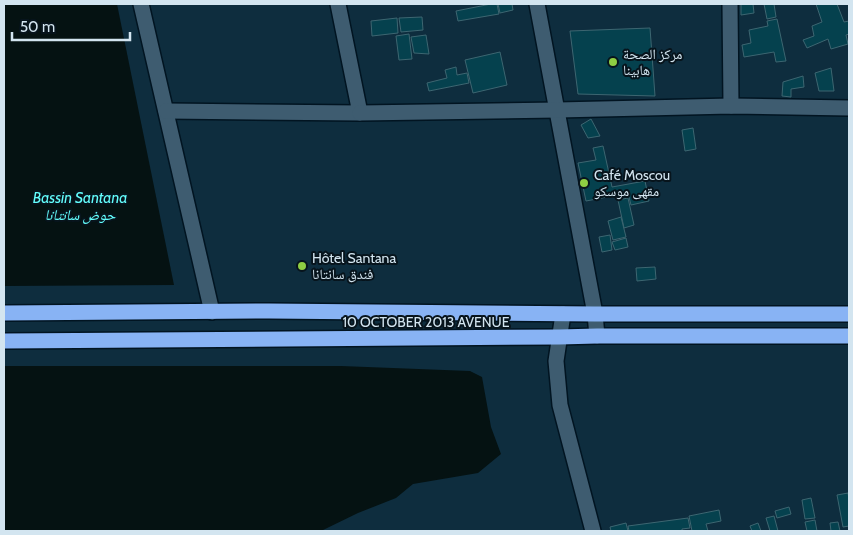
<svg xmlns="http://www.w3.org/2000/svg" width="853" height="535" viewBox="0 0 853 535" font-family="Cabin,'Noto Naskh Arabic',sans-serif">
	<rect width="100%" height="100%" fill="#0e2d3e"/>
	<g fill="#051212">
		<path d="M4,4H117L174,285L4,286Z"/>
		<path d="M4,366H341L470,371L482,377L491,427L501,454L478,473L413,484L396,498L358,513L321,531H4Z"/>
	</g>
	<g fill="#05414e" stroke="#3d6671">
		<path d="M491,4H497L499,14L458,21L456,11Z"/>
		<path d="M498,4H512L513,10L500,13Z"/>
		<path d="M741,4H753L754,13L741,15Z"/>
		<path d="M764,4H774L776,17L767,19Z"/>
		<path d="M816,4H837L844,22L849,21V34L846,35L848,44L831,49L828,39L807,48L803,40L814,36L812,26L822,22Z"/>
		<path d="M422,17L423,30L401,32L399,18Z"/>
		<path d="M397,18L398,33L372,36L371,21Z"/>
		<path d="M777,19L786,61L776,62L774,52L744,57L742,45L751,43L749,30L768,26L767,21Z"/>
		<path d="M650,28L655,96L578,94L570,31Z"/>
		<path d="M409,34L412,59L399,60L396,36Z"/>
		<path d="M426,35L429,54L414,53L411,37Z"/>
		<path d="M500,52L507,85L473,93L465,60Z"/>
		<path d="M456,67L457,75L467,73L469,83L429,91L427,83L447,78L445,70Z"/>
		<path d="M831,68L834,91H819L815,73Z"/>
		<path d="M803,76L804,87L791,89V97L782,96L783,82Z"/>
		<path d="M591,119L600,136L588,138L581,125Z"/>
		<path d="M693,128L696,149L685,151L682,130Z"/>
		<path d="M603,146L612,187L645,181L649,201L631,205L628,193L586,201L578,163L596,160L593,148Z"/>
		<path d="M628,198L634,225L624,228L618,200Z"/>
		<path d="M621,217L626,237L613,240L608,221Z"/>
		<path d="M610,235L612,250L602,252L599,237Z"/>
		<path d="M626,238L628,247L615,250L612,242Z"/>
		<path d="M655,267L656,279L637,281L636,268Z"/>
		<path d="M848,493L849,499V526L843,527L837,495Z"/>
		<path d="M811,498L815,518L805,519L802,500Z"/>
		<path d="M789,507L791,514L777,518L775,511Z"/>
		<path d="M719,510L721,521L706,524L708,531H692L689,516Z"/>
		<path d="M774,516L778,531H770L766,518Z"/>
		<path d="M688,518L690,528L682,529V531H629L628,526Z"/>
		<path d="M815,520L817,531H807L805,522Z"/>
		<path d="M838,522L840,531H831L830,523Z"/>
		<path d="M626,523L628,531H611L610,527Z"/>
		<path d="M758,523L761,531H752L750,526Z"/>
	</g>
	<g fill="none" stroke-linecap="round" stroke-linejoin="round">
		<defs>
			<g id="minor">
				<path d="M141,4L212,312"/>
				<path d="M537,4L595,314L597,336"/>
				<path d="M730,4L731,106"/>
				<path d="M166,111L360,113L338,4"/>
				<path d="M360,113L558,110L731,106L849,108"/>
				<path d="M563,314L556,361L560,405L593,531"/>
			</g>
			<g id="highway">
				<path d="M4,313L269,311L595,314H849"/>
				<path d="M4,341L559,337L597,336H849"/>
			</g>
		</defs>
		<use href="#minor" stroke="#011421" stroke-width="18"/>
		<use href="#highway" stroke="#011421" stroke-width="18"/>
		<use href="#minor" stroke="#3e5c70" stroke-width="15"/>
		<use href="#highway" stroke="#88b3f4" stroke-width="15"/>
	</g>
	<g fill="#8ece43" stroke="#07141c" stroke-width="2">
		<circle cx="613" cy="62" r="5"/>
		<circle cx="584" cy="183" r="5"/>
		<circle cx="302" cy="266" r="5"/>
	</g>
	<g text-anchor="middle" stroke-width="4" stroke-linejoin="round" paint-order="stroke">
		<g font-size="14" fill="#d3e5f0" stroke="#07141c" text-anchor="start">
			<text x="623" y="59">مركز الصحة<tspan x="623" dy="16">هابينا</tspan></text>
			<text x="594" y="180">Café Moscou<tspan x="594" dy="16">مقهى موسكو</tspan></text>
			<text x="312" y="263">Hôtel Santana<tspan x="312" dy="16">فندق سانتانا</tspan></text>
		</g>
		<g font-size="14" fill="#d3e5f0" stroke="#07141c">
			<text x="426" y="327">10 OCTOBER 2013 AVENUE</text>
		</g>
		<g font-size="15" font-style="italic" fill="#64fffe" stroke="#07141c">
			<text x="80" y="203">Bassin Santana<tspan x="80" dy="17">حوض سانتانا</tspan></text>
		</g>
	</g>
	<rect width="853" height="535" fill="none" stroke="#d3e5f0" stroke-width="10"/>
	<path d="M12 32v8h118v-8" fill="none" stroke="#d3e5f0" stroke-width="2.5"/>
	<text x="20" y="32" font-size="15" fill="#d3e5f0" stroke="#07141c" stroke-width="4" paint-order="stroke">50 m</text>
</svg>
